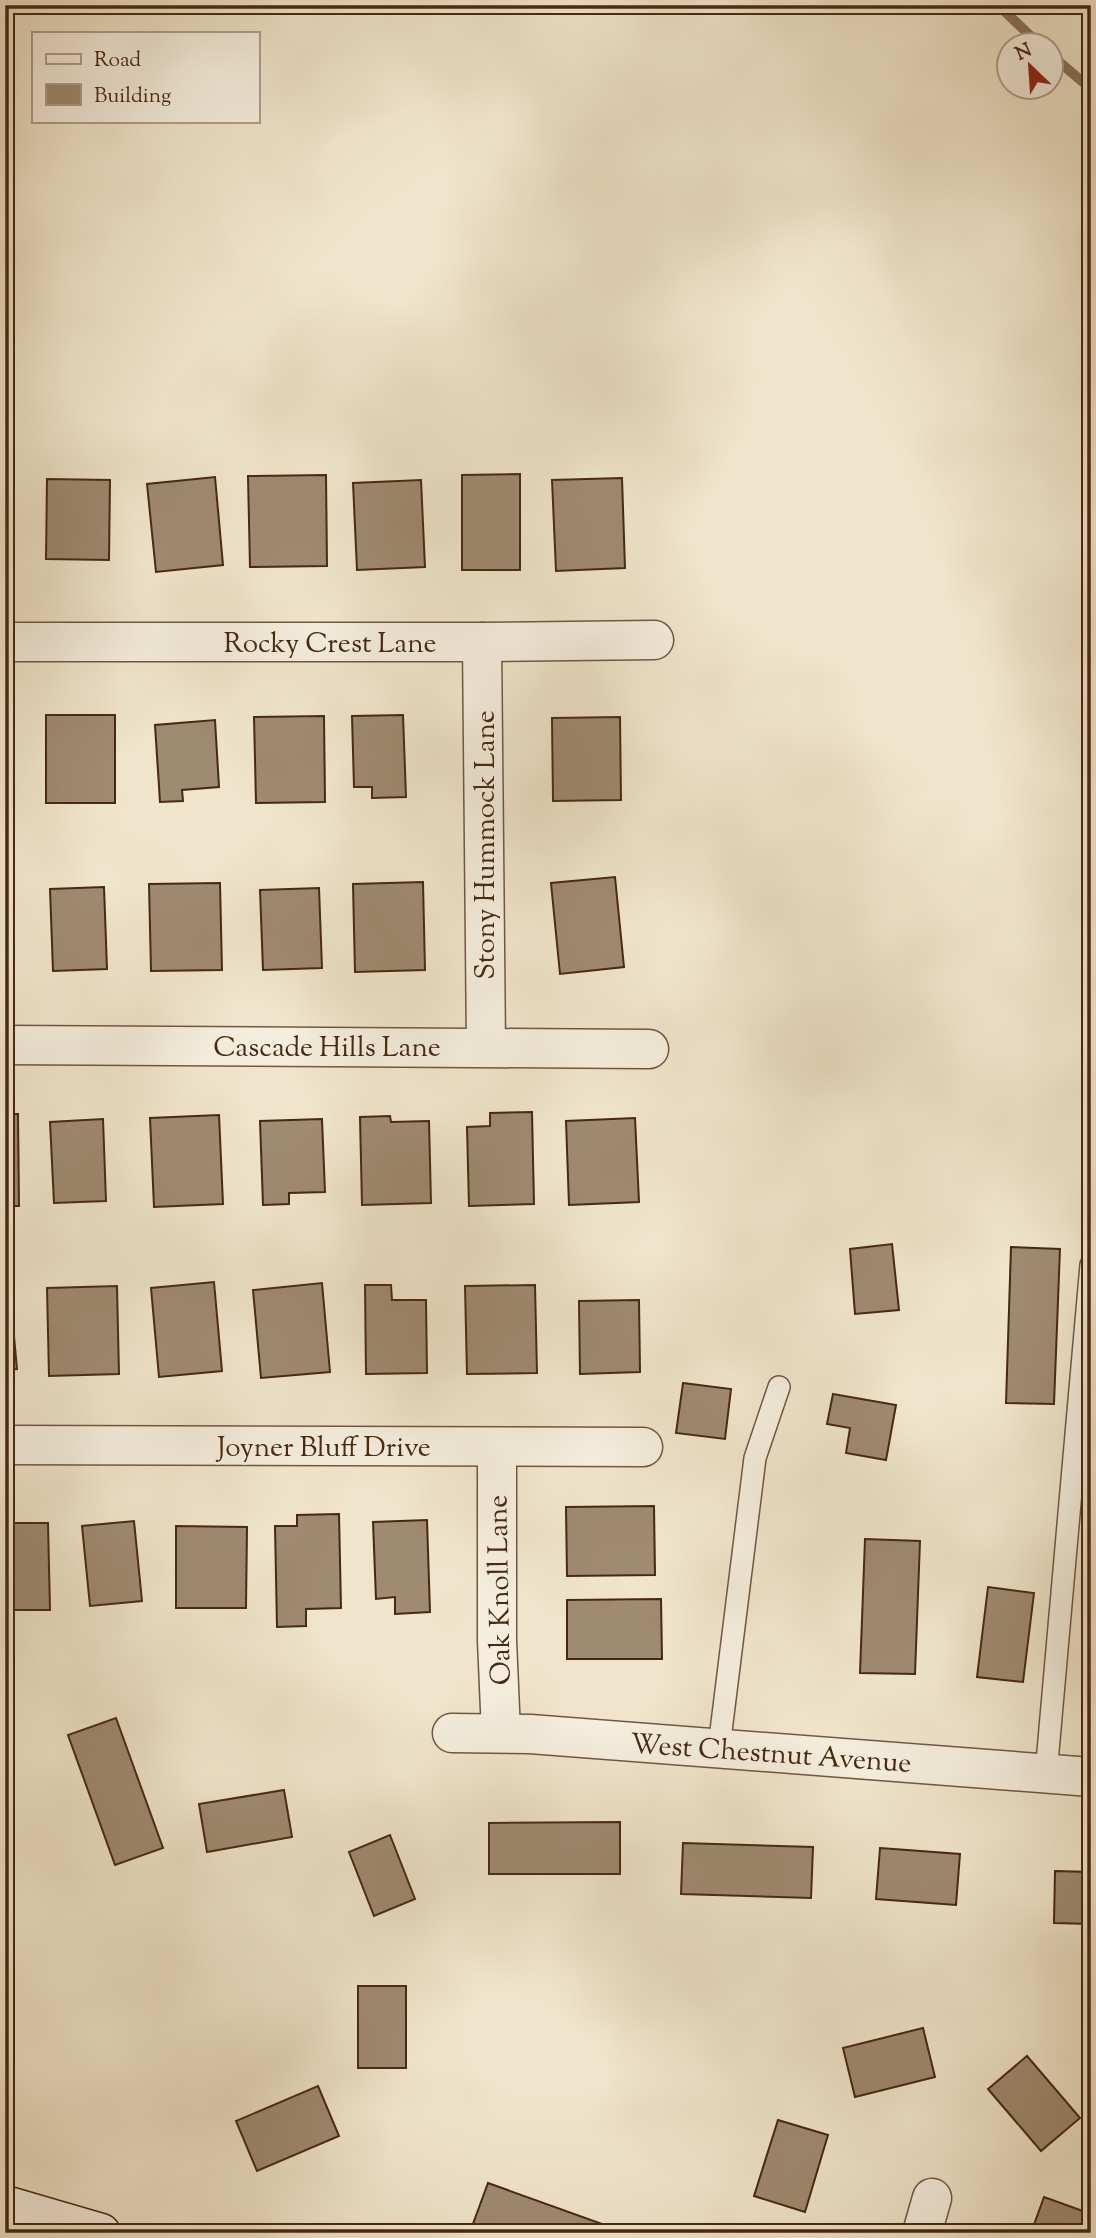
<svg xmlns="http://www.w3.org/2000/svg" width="1096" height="2238" viewBox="0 0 1096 2238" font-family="'Sorts Mill Goudy',serif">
	<rect width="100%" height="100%" fill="#f0e5cc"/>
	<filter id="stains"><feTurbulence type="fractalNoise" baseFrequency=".00286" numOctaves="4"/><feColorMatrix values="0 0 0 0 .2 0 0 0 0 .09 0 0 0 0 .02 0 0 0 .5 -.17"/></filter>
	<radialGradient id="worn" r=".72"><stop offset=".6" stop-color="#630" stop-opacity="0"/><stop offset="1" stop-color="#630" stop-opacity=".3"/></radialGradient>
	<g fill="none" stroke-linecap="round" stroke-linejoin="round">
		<g stroke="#8a735b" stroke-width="10">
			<path d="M998,5L1041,46"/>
			<path d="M1050,54L1091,89"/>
		</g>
	</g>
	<g fill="#9f8a72" stroke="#472811" stroke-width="2">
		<path d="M520,474V570H462V475Z"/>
		<path d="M326,475L327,566L250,567L248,476Z"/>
		<path d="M215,477L223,565L156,572L147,484Z"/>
		<path d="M5,478H12L13,569H5Z"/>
		<path d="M622,478L625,568L556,571L552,480Z"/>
		<path d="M47,479L110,480L109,560L46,559Z"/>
		<path d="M421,480L425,567L357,570L353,483Z"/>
		<rect x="5" y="715" width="3" height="72"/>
		<rect x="46" y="715" width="69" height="88"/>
		<path d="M403,715L406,797L372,798V787H354L352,716Z"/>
		<path d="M324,716L325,802L256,803L254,717Z"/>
		<path d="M620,717L621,800L553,801L552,718Z"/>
		<path d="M215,720L219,787L182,790L183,801L160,802L155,725Z"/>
		<path d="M615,877L624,967L560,974L551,883Z"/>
		<path d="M423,882L425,970L355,972L353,884Z"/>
		<path d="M220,883L222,970L151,971L149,884Z"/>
		<path d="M5,884L9,974H5Z"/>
		<path d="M104,887L107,969L53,971L50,889Z"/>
		<path d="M319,888L322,968L263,970L260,890Z"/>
		<path d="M532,1112L534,1204L469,1206L467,1127L490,1126V1113Z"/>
		<path d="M5,1114H18L19,1206H5Z"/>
		<path d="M219,1115L223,1204L154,1207L150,1118Z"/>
		<path d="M390,1116L391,1122L429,1121L431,1203L362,1205L360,1117Z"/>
		<path d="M635,1118L639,1202L569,1205L566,1121Z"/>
		<path d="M103,1119L106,1201L54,1203L50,1122Z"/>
		<path d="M322,1119L325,1192L289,1193V1204L263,1205L260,1121Z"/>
		<path d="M892,1244L899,1310L855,1314L850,1249Z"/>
		<path d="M1011,1247L1060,1249L1054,1404L1006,1403Z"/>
		<path d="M5,1281H9L17,1369L5,1370Z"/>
		<path d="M214,1282L222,1371L159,1377L151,1288Z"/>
		<path d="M322,1283L330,1372L261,1378L253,1290Z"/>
		<path d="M365,1285H391L392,1300H426L427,1373L366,1374Z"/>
		<path d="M535,1285L537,1373L467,1374L465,1286Z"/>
		<path d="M117,1286L119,1374L49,1376L47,1288Z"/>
		<path d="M639,1300L640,1372L580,1374L579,1301Z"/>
		<path d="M683,1383L731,1389L725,1439L676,1433Z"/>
		<path d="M833,1394L896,1405L886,1460L846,1453L850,1428L827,1424Z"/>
		<path d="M654,1506L655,1575L567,1576L566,1507Z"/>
		<path d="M339,1514L341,1608L306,1609V1626L277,1627L275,1526H297V1515Z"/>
		<path d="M427,1520L430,1612L395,1614V1597L376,1599L373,1522Z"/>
		<path d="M134,1521L142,1601L90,1606L82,1526Z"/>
		<path d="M5,1523H48L50,1610H5Z"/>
		<path d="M176,1526L247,1527L246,1608H176Z"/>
		<path d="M865,1539L920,1541L915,1674L860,1673Z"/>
		<path d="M988,1587L1034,1593L1023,1682L977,1677Z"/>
		<path d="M661,1599L662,1659H567V1600Z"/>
		<path d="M116,1718L163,1848L115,1865L68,1735Z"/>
		<path d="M284,1790L292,1837L207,1852L199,1804Z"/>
		<path d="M620,1822V1874H489V1823Z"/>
		<path d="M390,1835L415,1899L374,1916L349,1852Z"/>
		<path d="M683,1843L813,1847L811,1898L681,1894Z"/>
		<path d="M880,1848L960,1854L956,1905L876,1899Z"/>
		<path d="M1055,1871L1091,1872V1924L1054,1923Z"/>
		<rect x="358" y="1986" width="48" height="82"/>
		<path d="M923,2028L935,2077L855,2097L843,2048Z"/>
		<path d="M1027,2056L1080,2118L1041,2151L988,2089Z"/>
		<path d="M318,2086L339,2136L257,2171L236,2121Z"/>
		<path d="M778,2120L828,2135L805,2212L754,2196Z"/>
		<path d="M488,2183L627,2233L470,2232Z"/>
		<path d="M1044,2197L1091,2214V2220L1086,2233H1031Z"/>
	</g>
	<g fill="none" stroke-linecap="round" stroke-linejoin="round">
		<defs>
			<g id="lane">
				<path d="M719,1747L755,1458L779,1387"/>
				<path d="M1046,1774L1091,1265"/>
			</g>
			<g id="street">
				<path d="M5,642H482L654,640"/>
				<path d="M482,642L486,1047"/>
				<path d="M5,1045L649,1049"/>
				<path d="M5,1445L643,1447"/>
				<path d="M497,1447V1640L501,1733"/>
				<path d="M452,1733L530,1734L1091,1777"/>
				<path d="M922,2233L932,2198"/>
			</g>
			<path id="secondary" d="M5,2205L101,2233"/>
		</defs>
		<use href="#lane" stroke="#715740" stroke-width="24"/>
		<use href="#street" stroke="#715740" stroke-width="41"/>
		<use href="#secondary" stroke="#472811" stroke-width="41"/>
		<use href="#lane" stroke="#f5eede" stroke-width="21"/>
		<use href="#street" stroke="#f5eede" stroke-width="38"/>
		<use href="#secondary" stroke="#f5eede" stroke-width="38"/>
	</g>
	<g text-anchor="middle" stroke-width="5" stroke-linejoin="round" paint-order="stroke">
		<g font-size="28" fill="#472811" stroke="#f5eede">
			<text x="330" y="652">Rocky Crest Lane</text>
			<text transform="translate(484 845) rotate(-90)" y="10">Stony Hummock Lane</text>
			<text x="327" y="1056">Cascade Hills Lane</text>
			<text x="324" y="1456">Joyner Bluff Drive</text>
			<text transform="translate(498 1590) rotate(-91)" y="10">Oak Knoll Lane</text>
			<text transform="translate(771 1752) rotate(4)" y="10">West Chestnut Avenue</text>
		</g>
	</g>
	<rect width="1096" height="2238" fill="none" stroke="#f0e5cc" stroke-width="28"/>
	<rect x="7" y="7" width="1082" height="2224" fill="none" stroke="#472811" stroke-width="3.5"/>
	<rect x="14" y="14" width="1068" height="2210" fill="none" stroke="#472811" stroke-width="2"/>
	<rect x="32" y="32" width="228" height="91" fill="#f5eede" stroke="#af9f8c" stroke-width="2"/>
	<rect x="46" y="54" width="35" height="10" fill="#f5eede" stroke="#af9f8c" stroke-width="2"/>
	<text x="94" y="66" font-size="21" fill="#472811">Road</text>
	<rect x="46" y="84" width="35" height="21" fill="#9f8a72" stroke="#af9f8c" stroke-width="2"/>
	<text x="94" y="102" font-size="21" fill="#472811">Building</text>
	<g transform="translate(1030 66) rotate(335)"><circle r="33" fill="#f5eede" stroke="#af9f8c" stroke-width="2"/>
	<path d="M0-5L12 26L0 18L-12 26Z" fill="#8f2418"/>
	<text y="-10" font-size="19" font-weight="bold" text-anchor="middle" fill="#472811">N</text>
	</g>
	<rect width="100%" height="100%" filter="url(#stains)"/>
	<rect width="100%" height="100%" fill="url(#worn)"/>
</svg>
